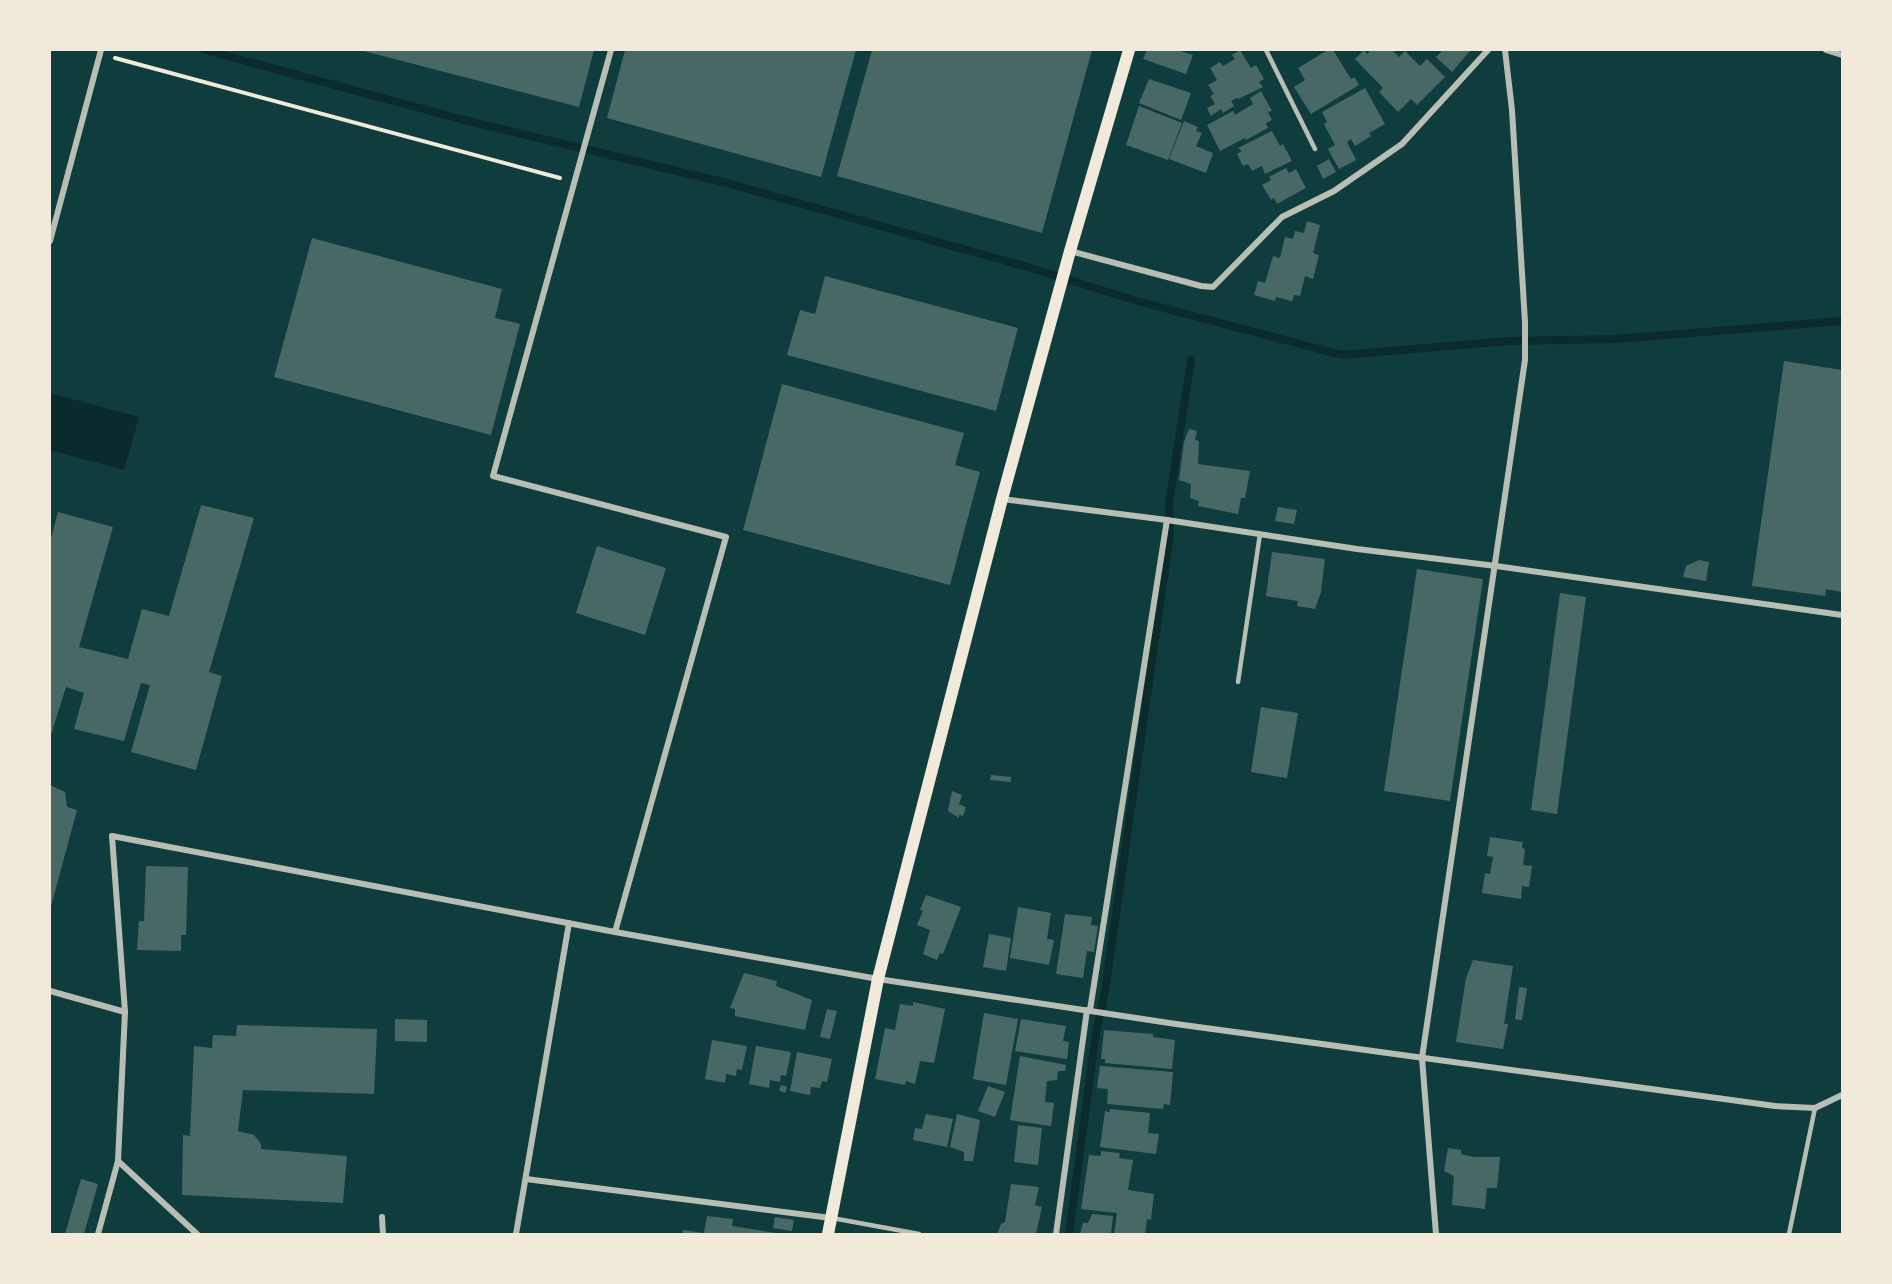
<svg xmlns="http://www.w3.org/2000/svg" width="1892" height="1284" viewBox="0 0 1892 1284" font-family="Mulish,sans-serif">
	<rect width="100%" height="100%" fill="#0f3d3e"/>
	<path fill="#0a2a2b" d="M50,393L139,417L124,470L50,450Z"/>
	<g fill="none" stroke-linecap="round" stroke-linejoin="round">
		<g stroke="#0a2a2b" stroke-width="8">
			<path d="M205,50L464,120L727,183L1024,266L1137,301L1342,355L1508,341L1615,339L1842,321"/>
			<path d="M1069,1234L1096,1032L1105,991L1170,535L1169,503L1191,360"/>
		</g>
	</g>
	<g fill="#486865">
		<path d="M360,50H594L579,107Z"/>
		<path d="M625,50H856L821,177L607,118Z"/>
		<path d="M872,50H1092L1042,233L837,176Z"/>
		<path d="M1147,50H1177L1193,55L1186,74L1143,59Z"/>
		<path d="M1240,50L1251,68L1256,65L1264,79L1259,82L1263,87L1238,99L1237,98L1231,101L1234,106L1223,113L1221,109L1211,116L1207,108L1215,104L1210,96L1214,94L1208,85L1217,80L1210,68L1220,62L1223,66L1235,59L1232,55Z"/>
		<path d="M1328,50H1333L1351,79L1354,77L1359,85L1311,114L1294,87L1305,80L1298,68Z"/>
		<path d="M1364,50L1367,54L1371,50H1392L1399,57L1405,51L1420,66L1427,59L1445,77L1417,105L1411,99L1398,112L1379,92L1383,88L1355,59Z"/>
		<path d="M1443,50H1468L1470,51L1452,72L1436,57Z"/>
		<path d="M1149,79L1191,93L1181,120L1139,103Z"/>
		<path d="M1365,88L1385,124L1369,133L1371,136L1355,146L1351,139L1347,142L1356,160L1339,169L1328,149L1335,145L1324,124L1327,122L1322,112Z"/>
		<path d="M1261,91L1272,111L1268,112L1272,120L1266,123L1268,128L1246,140L1245,138L1220,151L1207,125L1233,111L1235,115L1253,104L1250,98Z"/>
		<path d="M1139,106L1182,123L1168,160L1126,145Z"/>
		<path d="M1184,121L1198,127L1196,131L1202,133L1196,146L1213,153L1206,173L1169,159Z"/>
		<path d="M1272,131L1280,146L1283,144L1292,161L1265,174L1262,166L1252,171L1248,164L1243,166L1237,154L1242,151L1238,148Z"/>
		<path d="M1329,159L1336,172L1323,179L1317,166Z"/>
		<path d="M1286,168L1289,173L1296,169L1306,188L1277,204L1274,198L1271,200L1262,185L1271,180L1269,177Z"/>
		<path d="M1307,221L1320,225L1313,253L1319,255L1313,279L1305,276L1300,296L1294,295L1292,301L1276,297L1275,301L1254,295L1258,281L1265,283L1273,256L1280,258L1285,237L1293,239L1295,231L1304,233Z"/>
		<path d="M312,238L502,289L495,318L520,324L491,435L274,377Z"/>
		<path d="M825,276L1018,328L996,411L787,355L800,310L815,314Z"/>
		<path d="M1784,361L1842,370V592L1826,589L1825,596L1752,586Z"/>
		<path d="M782,384L964,433L955,465L980,472L950,585L743,530Z"/>
		<path d="M1189,429L1197,431L1195,440L1199,441L1198,464L1250,471L1245,498H1241L1238,514L1198,506L1199,501L1190,498L1191,484L1179,480L1184,442Z"/>
		<path d="M201,505L254,518L209,672L222,676L196,770L131,752L150,685L141,683L124,741L74,729L84,693L66,687L50,738V542L58,512L113,527L79,647L128,659L142,609L169,616Z"/>
		<path d="M1278,507L1297,510L1294,524L1275,521Z"/>
		<path d="M597,546L666,568L645,635L576,613Z"/>
		<path d="M1272,552L1325,559L1321,592L1315,609L1297,606L1298,601L1266,596Z"/>
		<path d="M1699,560L1709,562L1706,581L1683,577L1686,566Z"/>
		<path d="M1417,569L1483,579L1450,801L1384,791Z"/>
		<path d="M1560,593L1586,597L1557,814L1531,810Z"/>
		<path d="M1261,707L1298,713L1287,778L1251,772Z"/>
		<path d="M991,775L1011,777V782L990,780Z"/>
		<path d="M50,785L65,792L67,807L77,810L50,910Z"/>
		<path d="M952,791L962,795L959,804L966,807L963,816L959,815V818L948,811Z"/>
		<path d="M1490,837L1523,842L1522,848L1525,849L1523,865L1532,866L1529,887L1522,886L1521,899L1482,893L1485,873L1490,874L1493,857L1487,856Z"/>
		<path d="M146,866L188,867L186,935H181V951L137,950L139,921H144Z"/>
		<path d="M926,895L961,907L943,954L940,953L937,960L923,954L930,930L917,925L923,911L920,910Z"/>
		<path d="M1018,907L1051,913L1047,939L1054,940L1049,965L1010,958Z"/>
		<path d="M1065,914L1092,917L1091,925L1098,926L1094,952L1087,951L1083,978L1056,974Z"/>
		<path d="M989,934L1011,938L1006,971L983,967Z"/>
		<path d="M1473,960L1513,966L1504,1024H1508L1503,1049L1456,1042L1466,978Z"/>
		<path d="M744,973L777,981L776,986L812,1000L805,1030L735,1016V1009L730,1008Z"/>
		<path d="M1519,987L1527,988L1522,1020L1515,1019Z"/>
		<path d="M913,1002L945,1009L934,1063L920,1061L915,1084L906,1081L905,1085L875,1079L885,1028L895,1030L900,1004L913,1006Z"/>
		<path d="M827,1009L837,1011L830,1039L820,1037Z"/>
		<path d="M984,1013L1018,1019L1006,1085L973,1079Z"/>
		<path d="M395,1019L427,1020V1042L395,1041Z"/>
		<path d="M1021,1019L1066,1026L1063,1041L1069,1042L1067,1059L1015,1051Z"/>
		<path d="M237,1025L377,1029L374,1094L243,1090L238,1131L254,1135L261,1144V1149L347,1156L343,1203L182,1195L183,1135L190,1136L194,1046L212,1048L213,1035L236,1036Z"/>
		<path d="M1104,1030L1153,1034V1037L1175,1040L1172,1069L1105,1063V1059H1101Z"/>
		<path d="M712,1040L747,1046L742,1070L737,1069L736,1076L726,1074L725,1083L705,1079Z"/>
		<path d="M756,1046L791,1052L786,1076L781,1075L780,1082L770,1080L769,1088L749,1084Z"/>
		<path d="M797,1052L832,1059L827,1082L822,1081L820,1088L811,1087L810,1095L790,1091Z"/>
		<path d="M1020,1056L1066,1065L1065,1071H1058L1057,1080L1047,1081L1045,1102L1054,1103L1051,1126L1010,1120Z"/>
		<path d="M1100,1066L1173,1072L1170,1105L1164,1104L1163,1109L1107,1104L1108,1089L1097,1088Z"/>
		<path d="M781,1085L787,1087L785,1093L779,1090Z"/>
		<path d="M988,1086L1005,1092L995,1117L978,1111Z"/>
		<path d="M1110,1109L1150,1113L1148,1133L1159,1134L1156,1154L1100,1147L1105,1111L1109,1112Z"/>
		<path d="M926,1114L953,1119L947,1147L913,1140L915,1128L922,1129Z"/>
		<path d="M957,1114L980,1120L973,1161H964V1152L950,1147Z"/>
		<path d="M1018,1125L1042,1128L1038,1165L1014,1162Z"/>
		<path d="M1448,1148L1461,1150V1154L1474,1157H1500L1497,1188H1487L1485,1209L1452,1205L1454,1176L1444,1171Z"/>
		<path d="M1101,1151L1120,1153L1119,1158L1133,1160L1128,1190L1154,1194L1151,1220L1147,1219L1145,1234H1114L1117,1213L1081,1209L1089,1155L1101,1156Z"/>
		<path d="M81,1179L98,1184L84,1234H65Z"/>
		<path d="M1011,1184L1039,1187L1035,1205L1042,1207L1036,1234H997L1001,1224L1005,1222Z"/>
		<path d="M1092,1214L1113,1216L1111,1234H1080L1083,1223H1088Z"/>
		<path d="M707,1216L733,1219L732,1226L782,1234H683V1230L704,1233Z"/>
		<path d="M775,1217L794,1220L792,1231L773,1228Z"/>
	</g>
	<g fill="none" stroke-linecap="round" stroke-linejoin="round">
		<path stroke="#f1e9da" stroke-width="4" d="M115,58L560,178"/>
		<g stroke="#b8beb3" stroke-width="4.5">
			<path d="M1266,50L1315,149"/>
			<path d="M1238,682L1260,534"/>
			<path d="M832,1218L919,1234"/>
			<path d="M1789,1234L1815,1108"/>
		</g>
		<g stroke="#b8beb3" stroke-width="6">
			<path d="M611,50L493,476L726,537L615,932"/>
			<path d="M1826,50L1842,55"/>
			<path d="M50,241L101,50"/>
			<path d="M1070,251L1201,286L1213,287L1282,217L1334,191L1402,144L1488,50"/>
			<path d="M1002,499L1167,520L1357,549L1496,566L1842,615"/>
			<path d="M50,991L125,1012"/>
			<path d="M1090,1010L1167,520"/>
			<path d="M118,1161L197,1234"/>
			<path d="M526,1179L831,1218"/>
			<path d="M382,1217L383,1234"/>
			<path d="M98,1234L118,1161L125,1012L112,836L615,932L878,979L1176,1024L1775,1106L1815,1108L1842,1095"/>
			<path d="M516,1234L569,923"/>
			<path d="M1056,1234L1087,1010"/>
			<path d="M1436,1234L1422,1058L1525,360V322L1512,110L1505,50"/>
		</g>
		<path stroke="#f1e9da" stroke-width="12" d="M828,1234L878,979L1002,499L1070,251L1129,50"/>
	</g>
	<rect width="1892" height="1284" fill="none" stroke="#f1e9da" stroke-width="102"/>
</svg>
